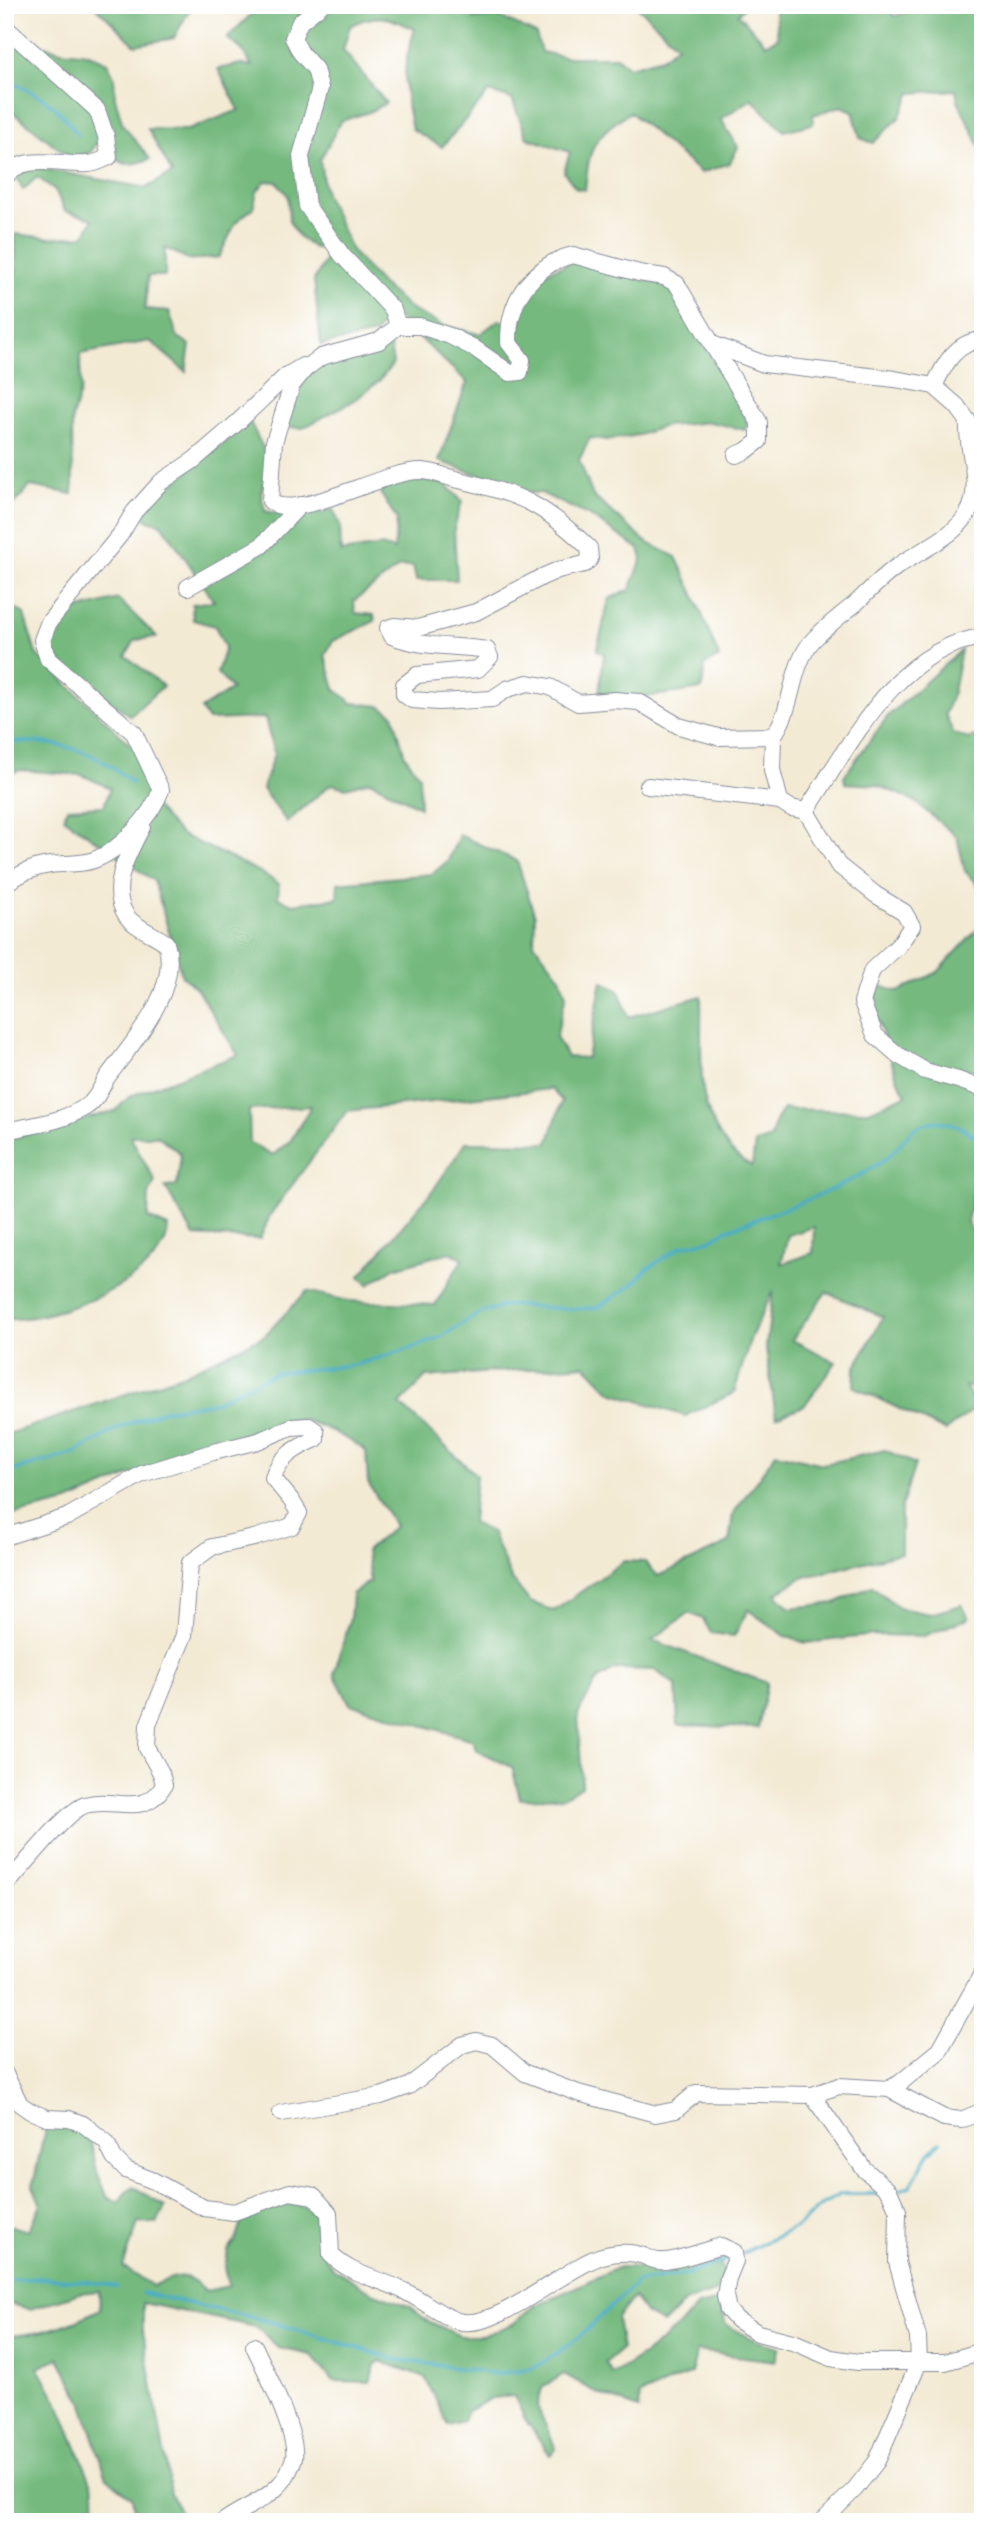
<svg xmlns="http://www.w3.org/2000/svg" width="988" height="2527" viewBox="0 0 988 2527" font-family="Vollkorn,serif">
	<rect width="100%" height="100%" fill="#fff"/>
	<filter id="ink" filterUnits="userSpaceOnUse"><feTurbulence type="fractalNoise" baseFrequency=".0143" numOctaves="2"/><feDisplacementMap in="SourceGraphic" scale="14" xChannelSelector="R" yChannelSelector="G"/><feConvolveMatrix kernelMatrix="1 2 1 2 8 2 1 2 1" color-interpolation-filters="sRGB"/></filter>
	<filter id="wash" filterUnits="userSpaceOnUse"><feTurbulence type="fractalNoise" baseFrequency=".00686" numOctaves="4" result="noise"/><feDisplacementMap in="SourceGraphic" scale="28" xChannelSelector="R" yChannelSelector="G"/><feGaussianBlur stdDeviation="1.57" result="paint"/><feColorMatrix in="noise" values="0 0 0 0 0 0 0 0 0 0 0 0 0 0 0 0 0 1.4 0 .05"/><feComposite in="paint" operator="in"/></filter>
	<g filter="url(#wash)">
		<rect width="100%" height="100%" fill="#f3ead4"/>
		<g fill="#74b97e" stroke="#48746e" stroke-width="2" fill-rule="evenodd">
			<path d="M94,5H192L174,38L135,45Z"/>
			<path d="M261,5H476L474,19L497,16L536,34L541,52L566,57H616L629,67L662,58L677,45L636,5H746L738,14L766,44L778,38L774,5H886L894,16L930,5H983V153L958,101L956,90L911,93L899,118L873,143L860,138L853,111L841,106L813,115V124L784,131L752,99L721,119L738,147L730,163L701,173L630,112C593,137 589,146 585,190L576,188L564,172L570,152L527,138L512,99L489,92L442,147L412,129C403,90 401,68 415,29C389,17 376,12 350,26L343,50L386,103L369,112L341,121L320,160L325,194L353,253L381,284L413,311L444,326L480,334L499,320L520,329L521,300L543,273L573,261L671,286L748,422L745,430L711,422L665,426L639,435L608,440L590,438L579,460L593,496L646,542L676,557L693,592L719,657L705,665L702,689L638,698L599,693L604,654L597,650L609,599L630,590L642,559L639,549L590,516L541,493H529L439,461L467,382L391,311L375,334L321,345L314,280L330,252L325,247L314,248L298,236L289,221L288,196L277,182L265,181L257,192L253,208L236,222L219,257L190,260L165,248V276H148L145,309L169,311L177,336L190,345L186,372L150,341L80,354L81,389L72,418L73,494L30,486L5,515V277L16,272L15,234L50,238L84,236L93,219L65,211L55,190L37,177L23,190L15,176L28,166L146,188L172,173L148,129L188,130L239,110L218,69L240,64L252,66L241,49L227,38Z"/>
			<path d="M5,34L61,51L89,54L107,63L114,76L115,98L123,125L150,159C120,170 120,162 98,141L90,153L71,158L15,114L5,111Z"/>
			<path d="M389,341L393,364L379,381L355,400L303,428L285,427L302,381L316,367Z"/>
			<path d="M250,422L265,452L267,468L261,493L265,511L301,517L333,509L340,525L341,552L381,546L394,550L397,519L380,493L394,480L417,479L445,484L462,501L454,529L457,580H416L413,566L399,567L354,601L355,613L374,615L375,621L333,641L325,655L335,689L352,703L380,706L393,714L405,756L419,775L420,807L370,781L346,788L331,784L287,822L262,789L274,754L265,718L208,720L201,709L232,689L217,673L225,647L215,626L193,620L192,604L214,601L162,524L145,519L147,504Z"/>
			<path d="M118,599L157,637L135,640L126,656L163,686L130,716L64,665L53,653L50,638L54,627L73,611Z"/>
			<path d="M5,602L24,614L36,654L134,748L153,783L147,799L180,834L260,872L279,884L278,898L293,904L337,898L338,883L432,874L448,861L459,835L517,861L535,916L534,943L560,977L566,995L556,1037L567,1057L587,1058L602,981L619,991L629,1017L701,996C702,1028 699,1065 704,1096C708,1120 729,1158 752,1166L755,1143L771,1138L776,1119L783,1109L869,1111L906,1095L897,1078L874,1008L878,985L898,992L938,972L983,923V1183L976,1181L967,1222L983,1252V1389L965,1386L977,1407L945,1431L854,1387L855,1368L883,1317L826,1292L792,1340L836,1362L804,1406L776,1417L766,1348L773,1290L751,1337L734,1393L685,1416L611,1392L585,1365L426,1377L400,1404L476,1475L472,1523L491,1532L511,1578L530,1602L554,1611L624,1561L645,1562L658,1576L729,1543L733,1514L776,1453L823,1464L885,1450L915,1464L901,1508V1553L801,1578L776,1594L790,1608L835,1603L872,1586L899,1608L930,1614L962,1605L969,1618L924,1636L874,1635L806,1643L787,1637L748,1610L734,1636L711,1633L703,1619L689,1613L652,1640L767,1683L758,1728L678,1725L676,1686L655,1670L616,1669L597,1680L578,1714L582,1786L563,1797L520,1799L512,1767L476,1750L473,1740L350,1704L334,1674L350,1619L352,1594L370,1581L366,1551L395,1526L368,1483L366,1451C344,1436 321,1423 296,1419L166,1460L68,1502L5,1517V1435L182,1375L264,1336L307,1291L348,1301L435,1305L463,1258L450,1252L394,1268L368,1285L360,1276L434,1189L466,1142L548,1143L562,1101L551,1089L347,1111L270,1215L260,1239L194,1236L165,1187L177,1186L181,1154L158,1136H130L155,1181L149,1194L148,1218L168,1227C167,1281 50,1322 5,1319V1140L115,1111L130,1096L238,1055L197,989L182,976L154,881L64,818L67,808L104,806L110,788L82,775L19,770L5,775ZM311,1106L291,1140L273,1155L250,1143L249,1110ZM814,1227L813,1253L781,1264L788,1235Z"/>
			<path d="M961,650L953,692L945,714L953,733L968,739L983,732V891L965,871L957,837L913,800L877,785L845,783L844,776L888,716Z"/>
			<path d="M46,2123L73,2126L91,2141L97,2172L107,2196L118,2202L133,2186L165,2207L157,2224L138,2223L123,2267L153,2286C176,2274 187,2271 206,2291L229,2286L225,2267L228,2251L235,2241L241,2223L255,2214L288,2203L303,2206L314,2213L319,2247L333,2268L372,2292L410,2306L424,2319L460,2336H482L513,2324L534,2306L619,2267H674L716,2253L724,2271L717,2291L685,2302L663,2324L645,2313L634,2297L617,2318L622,2349L605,2363L613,2374L646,2353L682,2323L697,2306L719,2301L726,2325L757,2341L780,2347L775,2361L697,2351L691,2373L640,2395L639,2409L597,2393L564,2374L542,2388L537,2406L556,2449L550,2455L525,2419L514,2396L492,2398L467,2411L463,2421L448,2425L425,2377L380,2361L375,2365L370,2382L333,2381L311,2355L279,2348L256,2327L143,2303V2331L171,2493L184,2522H136L132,2497L107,2478L82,2401L59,2358L38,2367L59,2404L94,2489L95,2522H8L5,2504V2336C38,2335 71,2325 100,2309L99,2291L80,2293L30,2309L5,2303V2224L28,2231L41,2205L33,2186Z"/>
		</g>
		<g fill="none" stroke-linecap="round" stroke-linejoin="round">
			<g stroke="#48adc7" stroke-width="3.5">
				<path d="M5,80C39,93 57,104 78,135"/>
				<path d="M5,742C55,740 94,748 132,783"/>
				<path d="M5,1473L75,1453L120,1427L165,1410L214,1402L275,1373L355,1365L418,1346L439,1338L480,1313L508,1305L568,1309L597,1308L632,1285L647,1269L682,1246L710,1240L726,1230C779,1210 838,1193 884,1160C897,1151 905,1133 919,1126C942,1114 965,1128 983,1142"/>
				<path d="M900,2190L910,2186L929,2153L940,2142"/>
				<path d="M743,2253L796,2227L823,2204L841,2194H880"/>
				<path d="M5,2281C43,2275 80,2280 117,2287"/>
				<path d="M142,2293L264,2320L393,2359L497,2374L533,2368L550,2358L577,2339L637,2282L687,2274L726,2260"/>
			</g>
		</g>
	</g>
	<g filter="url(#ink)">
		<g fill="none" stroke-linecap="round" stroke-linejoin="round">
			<defs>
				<g id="minor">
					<path d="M321,5L300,22L293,38L301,53L315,69L320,88L301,156L307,206L342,255L393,310L398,326"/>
					<path d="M5,27L97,110L106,136L109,157C102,160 95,164 88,164C62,166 21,152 5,178"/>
					<path d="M573,255L639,273L664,277L677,284L712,344L764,364L895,379L934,386L957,406L968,421C966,447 979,474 973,500C966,534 920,549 895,568C880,579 868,592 855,604C841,615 827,626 814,639C789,666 795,707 773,736L718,737L679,726L639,702L615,700L578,703L550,687L528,683L507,689L492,699L439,702L412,700L404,694V685L417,675L478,669L490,657L487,650C454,645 423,648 392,636L388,628L394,626L418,628L476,612L542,577L558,570L585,564L590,559L589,548C543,504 521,494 459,480C447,477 435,472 423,471C386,468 296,524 270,501L274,442L292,385L305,369L321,357L379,341L398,326H420L450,336L474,348L510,373L520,372L522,360L509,343C509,334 509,324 512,315C519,286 545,261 573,255Z"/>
					<path d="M712,344L759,422V441L746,451L736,455"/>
					<path d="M934,386C944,365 956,341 983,340"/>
					<path d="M188,587L261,546L300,505"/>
					<path d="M773,736L772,770L780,801L791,808L806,811C849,747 897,647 983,637"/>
					<path d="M648,786L780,801"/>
					<path d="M806,811L838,865L876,895L904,912L912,926L898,946L872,970L862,1002L875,1035L898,1055L925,1071L958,1080L983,1089"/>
					<path d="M5,884C20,874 33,867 50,865C65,863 80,865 94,860C121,850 152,815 161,790L134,733L48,659L42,640L49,622L120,535L134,512L161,482L194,460L238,422L286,376L303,366"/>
					<path d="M5,1131C33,1125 63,1122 87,1106C97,1100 102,1085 108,1076C134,1041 181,989 166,943C155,934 133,927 126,915C108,887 129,852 142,827"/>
					<path d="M5,1537L67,1517L142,1474L213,1452L258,1441L291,1427L309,1426L316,1431V1439C298,1447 278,1457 273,1478L291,1500L299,1513L292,1526L254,1538L212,1547L190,1563L184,1635L148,1725L147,1748L161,1773L164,1785C144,1819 115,1796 85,1805C65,1812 23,1868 5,1886"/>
					<path d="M5,2074L20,2104L30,2111L47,2118L69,2119L83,2124L106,2142L114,2158L126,2170L154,2181L204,2208L234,2212L290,2192L314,2196L329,2213L331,2255C353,2276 376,2277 402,2290C420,2298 441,2316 458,2321C496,2332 565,2267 602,2256C616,2252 630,2251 644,2256C649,2258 654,2261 659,2261C671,2263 708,2250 721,2246L734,2252L735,2261L728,2278L725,2296L728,2310L737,2320L758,2333L796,2343L831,2358L858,2362H945L983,2351"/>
					<path d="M889,2089L944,2118L961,2120L983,2111"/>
					<path d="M281,2113L381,2096L409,2086L462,2045L476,2041L492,2045L525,2073L578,2093L656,2114L676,2110L696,2093L812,2095"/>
					<path d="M223,2522C241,2508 266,2501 281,2483C286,2478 292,2465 294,2458C298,2434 265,2369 254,2346"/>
					<path d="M822,2522L855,2489L877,2461L919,2362L918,2337L897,2262L898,2211L889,2191L864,2169L812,2095L839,2086L889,2089L900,2083L939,2051L983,1972"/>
				</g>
			</defs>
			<use href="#minor" stroke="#878c99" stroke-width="18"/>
			<use href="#minor" stroke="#fff" stroke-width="16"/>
		</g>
	</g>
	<rect width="988" height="2527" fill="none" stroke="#fff" stroke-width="28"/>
</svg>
